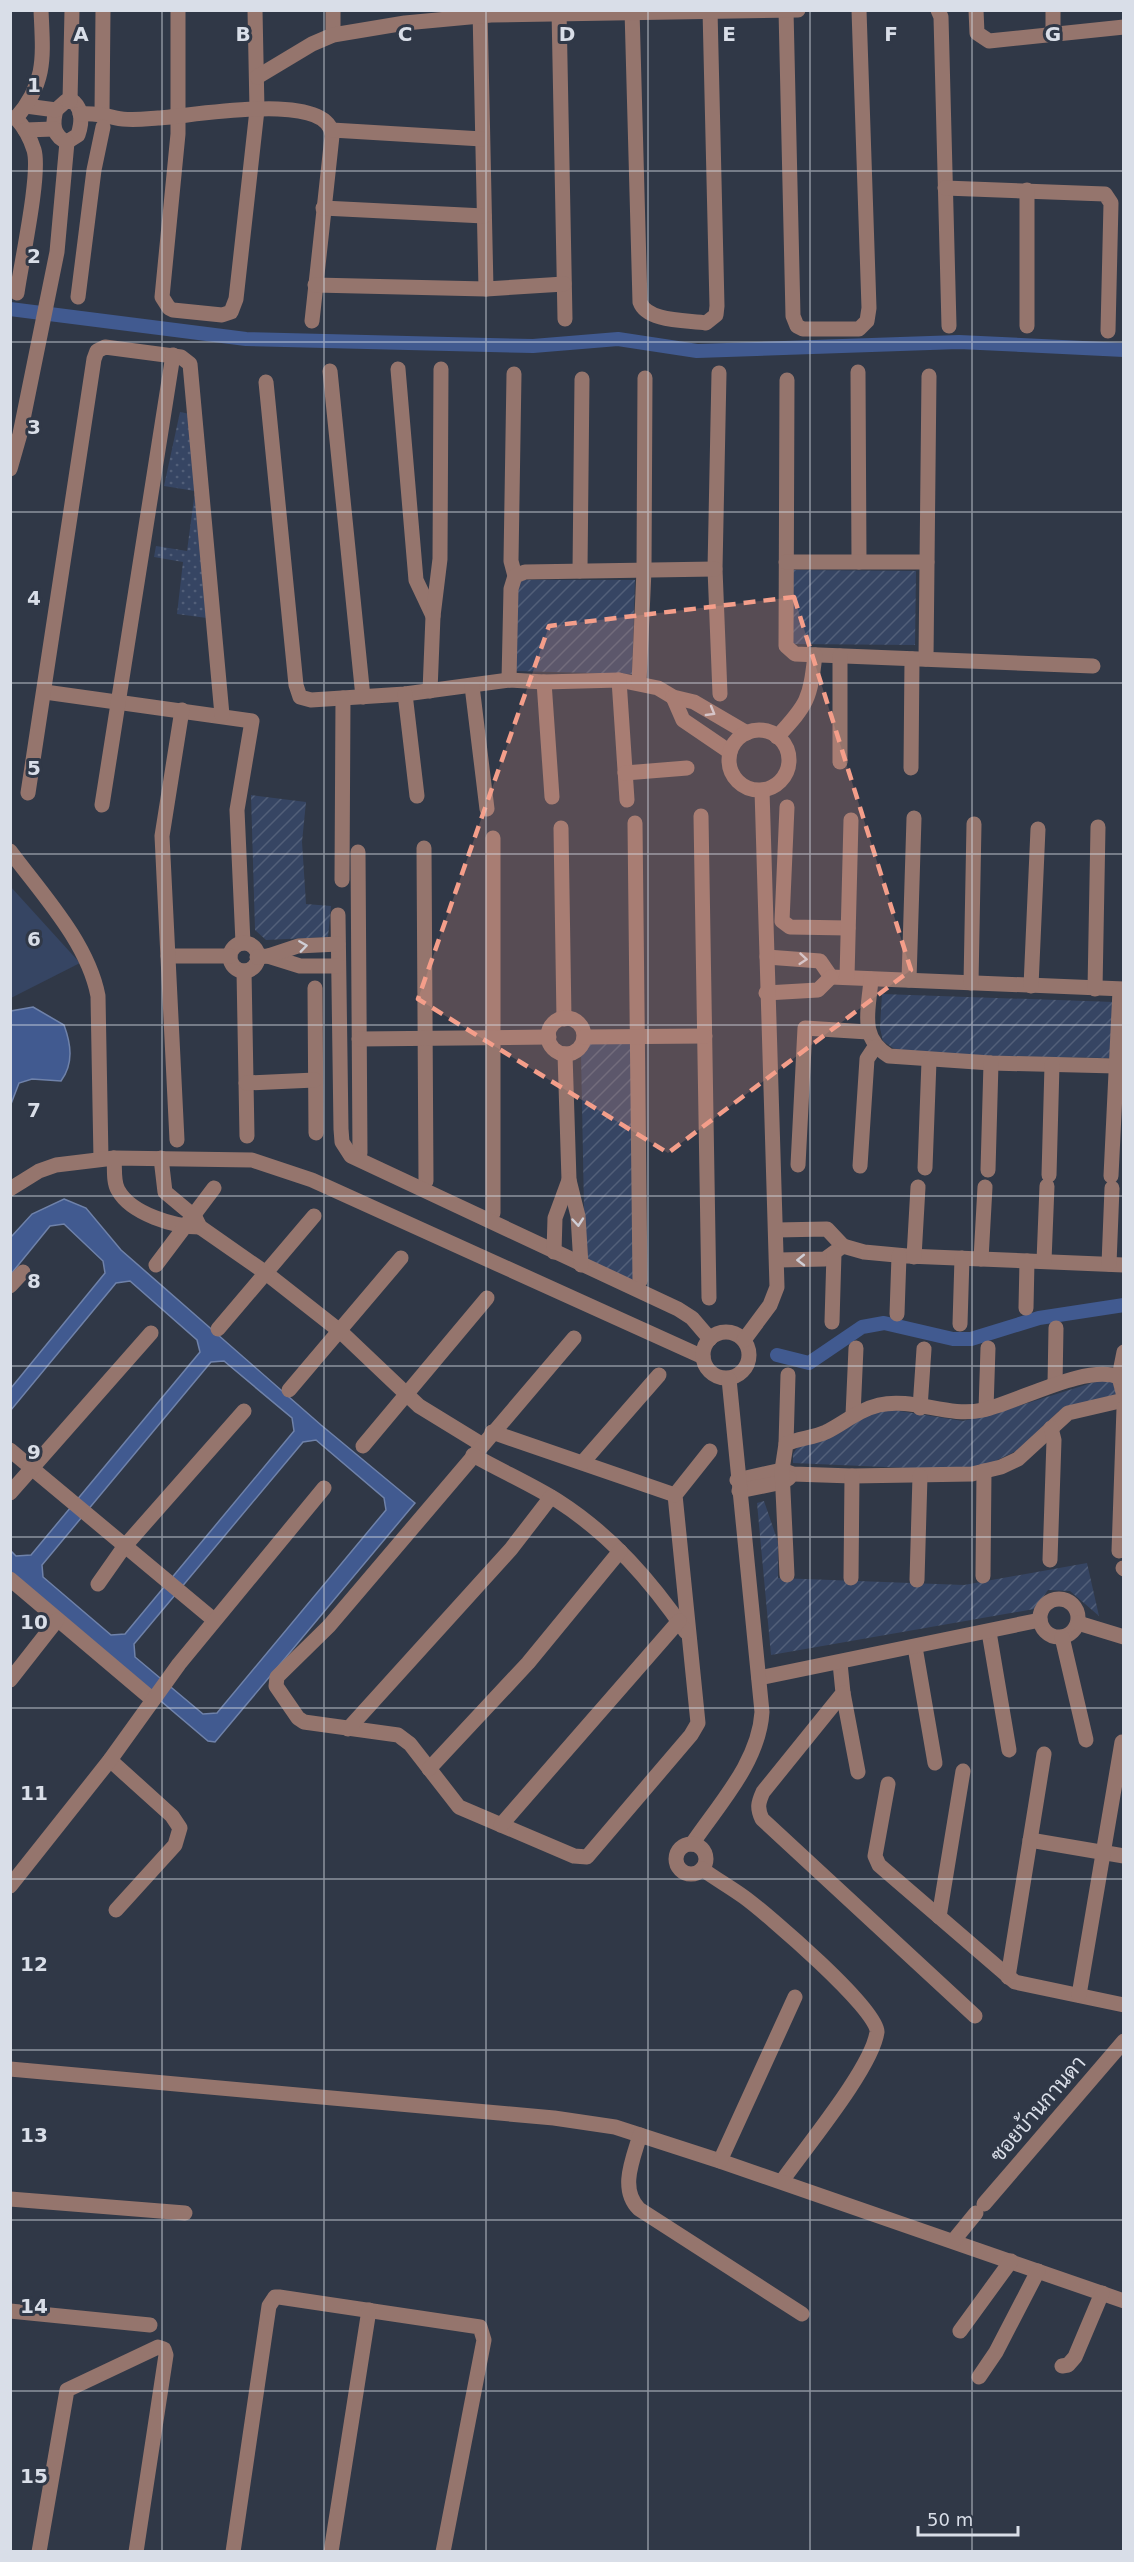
<svg xmlns="http://www.w3.org/2000/svg" width="1134" height="2562" viewBox="0 0 1134 2562" font-family="'DejaVu Sans',Sarabun,sans-serif">
	<defs>
		<pattern id="grass-dots" width="8" height="8" patternUnits="userSpaceOnUse" patternTransform="scale(1.5)"><rect width="8" height="8" fill="#364563"/><path d="M2 2h.1M6 6h.1" fill="none" stroke="#525f79" stroke-width="1.8" stroke-linecap="round"/></pattern>
		<pattern id="garden-furrows" width="10" height="10" patternUnits="userSpaceOnUse" patternTransform="scale(1.5)"><rect width="10" height="10" fill="#364563"/><path d="M-1 1l2-2M0 10L10 0M9 11l2-2" fill="none" stroke="#525f79"/></pattern>
	</defs>
	<rect width="100%" height="100%" fill="#303847"/>
	<path fill="url(#grass-dots)" d="M180,412L190,414L207,618L177,614L183,562L154,557L156,546L187,551L195,491L164,486Z"/>
	<g fill="url(#garden-furrows)">
		<path d="M793,570L916,571L915,645L792,644Z"/>
		<path d="M517,580H635L632,674L515,671Z"/>
		<path d="M251,795L306,802L302,842L306,904L331,906L328,937L266,940L255,930Z"/>
		<path d="M882,994L1114,1002L1110,1058L914,1055L893,1048L883,1041L880,1028Z"/>
		<path d="M631,1041L635,1283L585,1261L581,1052L591,1043Z"/>
		<path d="M1101,1380L1115,1382L1119,1397L1059,1411L1020,1449L985,1466L955,1470L793,1463V1454L798,1446L862,1417L887,1409L963,1421L996,1413Z"/>
		<path d="M764,1501L778,1542V1578L964,1585L1087,1563L1099,1616L1070,1591L1048,1590L1034,1609L771,1655L757,1503Z"/>
	</g>
	<path fill="#364563" d="M10,886L80,963L11,998H10Z"/>
	<g fill="#415a90" stroke="#6f82aa" stroke-width="1.5" fill-rule="evenodd">
		<path d="M33,1007L64,1025C71,1044 74,1063 61,1081L32,1079L19,1083L11,1104V1011Z"/>
		<path d="M64,1199L86,1208L121,1250L321,1425L415,1503L215,1742L208,1741L10,1573L11,1551L16,1556L31,1555L200,1352L197,1340L130,1281L116,1283L11,1410V1388L105,1273L103,1261L64,1224L50,1226L11,1274V1237L32,1214ZM224,1361L292,1418L294,1431L125,1634L111,1635L43,1577L42,1565L211,1362ZM316,1440L384,1498L386,1510L217,1713L203,1714L135,1657L134,1644L303,1442Z"/>
	</g>
	<g fill="none" stroke-linecap="round" stroke-linejoin="round">
		<g stroke="#415a90" stroke-width="14">
			<path d="M10,309L246,339L533,346L618,339L697,351L959,342L1124,350"/>
			<path d="M777,1355L809,1363L862,1327L884,1323L953,1339H971L1039,1318L1124,1305"/>
		</g>
		<g stroke="#95756d" stroke-width="15">
			<path d="M178,10V134L162,297L169,308L173,310L222,315L231,312L236,299L257,110L255,10"/>
			<path d="M333,10V35"/>
			<path d="M480,10L486,289"/>
			<path d="M559,10L565,319"/>
			<path d="M632,10L640,302C647,322 687,320 706,323L716,315L717,306L710,10"/>
			<path d="M786,10L793,316L797,326L803,329H859L867,321L869,308L859,10"/>
			<path d="M938,10L941,17L949,326"/>
			<path d="M976,10L977,33L989,41L1124,27"/>
			<path d="M1053,10V34"/>
			<path d="M257,77L312,44L333,35L405,23L491,15L798,10"/>
			<path d="M66,101L74,102C83,111 82,123 78,135L67,142C53,136 52,124 56,110Z"/>
			<path d="M70,101L72,10"/>
			<path d="M26,106L56,110"/>
			<path d="M102,113L103,10"/>
			<path d="M80,114C94,113 104,115 116,118C129,121 144,119 158,118C188,117 331,89 332,136L312,321"/>
			<path d="M10,118H16C24,127 30,137 34,150C41,173 21,264 17,293"/>
			<path d="M16,118C47,82 43,56 41,10"/>
			<path d="M25,130L54,129"/>
			<path d="M332,130L482,139"/>
			<path d="M945,188L1105,194L1111,203L1108,331"/>
			<path d="M1027,190V326"/>
			<path d="M323,208L484,216"/>
			<path d="M315,285L486,289L564,284"/>
			<path d="M78,297L94,170L103,127"/>
			<path d="M398,369L416,580L433,616"/>
			<path d="M330,371L363,697"/>
			<path d="M858,372L859,562"/>
			<path d="M719,373L715,569L720,694"/>
			<path d="M514,374L511,561L515,576"/>
			<path d="M787,380L786,646L795,654L1093,666"/>
			<path d="M266,382L296,685L300,697L311,700L405,694L509,680L544,682L619,680L658,688L673,697L694,702L747,733"/>
			<path d="M10,469L20,434L57,252L67,142"/>
			<path d="M786,562H927"/>
			<path d="M580,571L582,379"/>
			<path d="M926,659L929,376"/>
			<path d="M509,680L511,589L515,576L525,572L715,569"/>
			<path d="M619,680L627,800"/>
			<path d="M544,682L552,797"/>
			<path d="M639,683L644,570L645,378"/>
			<path d="M472,686L487,809"/>
			<path d="M430,691L433,616L440,559L441,369"/>
			<path d="M45,692L252,721L237,810L243,943"/>
			<path d="M405,694L417,796"/>
			<path d="M673,697L683,720L730,752"/>
			<circle cx="759" cy="760" r="30"/>
			<path d="M777,737C808,704 810,699 815,655"/>
			<path d="M840,762V656"/>
			<path d="M911,768L912,659"/>
			<path d="M625,773L687,768"/>
			<path d="M28,793L94,359L97,351L105,347L181,357L190,364L222,715"/>
			<path d="M102,805L173,355"/>
			<path d="M787,807L782,921L790,927L848,928"/>
			<path d="M701,816L709,1298"/>
			<path d="M635,823L640,1281"/>
			<path d="M561,828L564,1019"/>
			<path d="M493,838V1213"/>
			<path d="M424,848L426,1181"/>
			<path d="M10,851C42,894 88,943 98,996L101,1159"/>
			<path d="M358,852L360,1153"/>
			<path d="M342,880L343,698"/>
			<path d="M338,915L341,1129L342,1142L351,1156L678,1309L692,1318L710,1339"/>
			<circle cx="244" cy="957" r="14"/>
			<path d="M168,956H230"/>
			<path d="M268,956L300,966H338"/>
			<path d="M257,957L268,956L298,946L338,944"/>
			<path d="M767,957L820,961L831,977"/>
			<path d="M244,971L247,1136"/>
			<path d="M831,977L1124,989"/>
			<path d="M847,977L851,820"/>
			<path d="M871,979C869,1010 858,1037 889,1056L991,1063L1116,1066"/>
			<path d="M909,980L914,818"/>
			<path d="M971,983L974,824"/>
			<path d="M1031,986L1038,829"/>
			<path d="M315,988L316,1133"/>
			<path d="M1095,989L1098,827"/>
			<path d="M766,993L818,990L831,977"/>
			<circle cx="566" cy="1036" r="18"/>
			<path d="M584,1037L705,1036"/>
			<path d="M359,1039L549,1037"/>
			<path d="M565,1054L569,1180L578,1216L581,1265"/>
			<path d="M246,1083L315,1080"/>
			<path d="M177,1140L162,836L182,710"/>
			<path d="M114,1158C115,1167 113,1182 118,1190C131,1214 175,1227 200,1227"/>
			<path d="M161,1158L165,1192L195,1217L200,1227L266,1273L341,1332L419,1406L481,1444"/>
			<path d="M798,1165L805,1028L868,1032"/>
			<path d="M860,1166L867,1059L875,1047"/>
			<path d="M925,1168L929,1061"/>
			<path d="M988,1170L991,1063"/>
			<path d="M1049,1175L1052,1065"/>
			<path d="M1111,1176L1120,990"/>
			<path d="M10,1189L39,1171L56,1165L114,1158L252,1160L312,1180L703,1357"/>
			<path d="M776,1230L827,1229L843,1246L825,1259L778,1260"/>
			<path d="M843,1246L864,1252L907,1256L1124,1265"/>
			<path d="M554,1252L555,1218L569,1180"/>
			<path d="M914,1257L918,1187"/>
			<path d="M981,1259L985,1187"/>
			<path d="M1044,1261L1047,1186"/>
			<path d="M1109,1264L1112,1188"/>
			<path d="M156,1265L214,1188"/>
			<path d="M10,1286L23,1272"/>
			<path d="M1026,1308L1027,1261"/>
			<path d="M897,1314L899,1256"/>
			<path d="M832,1322L834,1253"/>
			<path d="M960,1324L962,1258"/>
			<path d="M218,1329L314,1216"/>
			<circle cx="726" cy="1355" r="23"/>
			<path d="M574,1338L329,1626L277,1677L276,1686L298,1718L304,1722L398,1735L410,1744L459,1807L574,1856L587,1857L691,1735L698,1723L675,1495L710,1451"/>
			<path d="M744,1340L770,1305L777,1287L762,790"/>
			<path d="M1124,1352L1119,1377L1124,1396"/>
			<path d="M1055,1384L1056,1328"/>
			<path d="M289,1390L401,1258"/>
			<path d="M920,1408L924,1349"/>
			<path d="M986,1409L988,1348"/>
			<path d="M853,1415L856,1348"/>
			<path d="M492,1432L675,1495"/>
			<path d="M786,1444L788,1375"/>
			<path d="M363,1446L487,1298"/>
			<path d="M10,1450L214,1620"/>
			<path d="M473,1455C501,1471 531,1484 558,1501C611,1535 651,1581 686,1632"/>
			<path d="M583,1462L659,1375"/>
			<path d="M737,1480L782,1470L793,1474L852,1476L972,1474L1001,1467L1018,1459L1068,1413L1124,1400"/>
			<path d="M739,1491L783,1482L789,1478"/>
			<path d="M10,1493L151,1333"/>
			<path d="M1119,1551L1124,1408"/>
			<path d="M1050,1560L1054,1440L1051,1428"/>
			<path d="M1123,1568L1124,1569"/>
			<path d="M787,1575L782,1470L786,1444C799,1438 813,1438 826,1432C844,1423 858,1410 879,1405C913,1397 948,1418 983,1410C1019,1402 1085,1364 1119,1377"/>
			<path d="M983,1576L984,1471"/>
			<path d="M851,1578L852,1476"/>
			<path d="M10,1579L153,1700"/>
			<path d="M917,1580L920,1476"/>
			<path d="M98,1584L124,1547L244,1411"/>
			<circle cx="1059" cy="1618" r="19"/>
			<path d="M1078,1623L1124,1637"/>
			<path d="M989,1632L1009,1750"/>
			<path d="M1062,1637L1086,1740"/>
			<path d="M915,1647L935,1763"/>
			<path d="M840,1663L843,1693L763,1792C758,1803 757,1808 762,1819L975,2016"/>
			<path d="M759,1678L1040,1620"/>
			<path d="M10,1680L57,1620"/>
			<path d="M843,1693L858,1772"/>
			<path d="M348,1729L511,1549L551,1497"/>
			<path d="M110,1760L172,1816L180,1828L175,1845L116,1910"/>
			<path d="M429,1769L528,1663L620,1551"/>
			<path d="M888,1784L875,1856L879,1865L1015,1982L1124,2005"/>
			<path d="M501,1825L679,1621"/>
			<path d="M1030,1840L1124,1856"/>
			<path d="M692,1844C719,1804 759,1762 762,1712L729,1379"/>
			<circle cx="691" cy="1859" r="15"/>
			<path d="M702,1869C716,1879 730,1887 744,1897C766,1913 879,2010 877,2032C872,2068 805,2148 782,2181"/>
			<path d="M10,1886L110,1760L179,1664L324,1488"/>
			<path d="M939,1917L963,1771"/>
			<path d="M1008,1977L1044,1754"/>
			<path d="M1079,1995L1122,1742"/>
			<path d="M10,2069L554,2118L615,2127L720,2161L1124,2301"/>
			<path d="M640,2135C633,2159 619,2189 639,2209L802,2314"/>
			<path d="M720,2161L795,1997"/>
			<path d="M10,2199L185,2213"/>
			<path d="M984,2204L1124,2041"/>
			<path d="M954,2240L976,2213"/>
			<path d="M10,2311L150,2325"/>
			<path d="M960,2331L1011,2261"/>
			<path d="M1062,2366L1068,2365L1075,2357L1102,2293"/>
			<path d="M979,2377L996,2352L1038,2271"/>
			<path d="M39,2552L67,2390L158,2347L164,2349L166,2355L136,2552"/>
			<path d="M233,2552L269,2306L275,2297H279L480,2327L484,2340L443,2552"/>
			<path d="M331,2552L369,2310"/>
		</g>
	</g>
	<defs><path id="oneway-chevron" d="M-2-3.5L2.5 0L-2 3.5" fill="none" stroke-width="1.6" stroke-linecap="round" stroke-linejoin="round" transform="scale(1.5)"/></defs>
	<g stroke="#cfced6">
		<use href="#oneway-chevron" transform="translate(711 712) rotate(30)"/>
		<use href="#oneway-chevron" transform="translate(303 946) rotate(-8)"/>
		<use href="#oneway-chevron" transform="translate(803 959) rotate(5)"/>
		<use href="#oneway-chevron" transform="translate(578 1222) rotate(85)"/>
		<use href="#oneway-chevron" transform="translate(801 1260) rotate(179)"/>
	</g>
	<path fill="#f49e8a" fill-opacity="0.2" stroke="#f49e8a" stroke-width="4.5" stroke-dasharray="12 8" stroke-linejoin="round" d="M794,597L911,970L668,1153L418,999L549,626Z"/>
	<path fill="none" stroke="#d9dee8" stroke-width="1.5" stroke-opacity="0.55" d="M162,10V2552M324,10V2552M486,10V2552M648,10V2552M810,10V2552M972,10V2552M10,171H1124M10,342H1124M10,512H1124M10,683H1124M10,854H1124M10,1025H1124M10,1196H1124M10,1366H1124M10,1537H1124M10,1708H1124M10,1879H1124M10,2050H1124M10,2220H1124M10,2391H1124"/>
	<g text-anchor="middle" stroke-width="6" stroke-linejoin="round" paint-order="stroke">
		<g font-size="21" fill="#d9dee8" stroke="#303847">
			<text transform="translate(1038 2109) rotate(-49)" y="7">ซอยบ้านกานดา</text>
		</g>
	</g>
	<g font-size="20" text-anchor="middle" font-weight="bold" fill="#d9dee8" stroke="#303847" stroke-width="6" stroke-linejoin="round" paint-order="stroke">
		<text x="81" y="41">A</text>
		<text x="243" y="41">B</text>
		<text x="405" y="41">C</text>
		<text x="567" y="41">D</text>
		<text x="729" y="41">E</text>
		<text x="891" y="41">F</text>
		<text x="1053" y="41">G</text>
		<text x="34" y="92">1</text>
		<text x="34" y="263">2</text>
		<text x="34" y="434">3</text>
		<text x="34" y="605">4</text>
		<text x="34" y="775">5</text>
		<text x="34" y="946">6</text>
		<text x="34" y="1117">7</text>
		<text x="34" y="1288">8</text>
		<text x="34" y="1459">9</text>
		<text x="34" y="1629">10</text>
		<text x="34" y="1800">11</text>
		<text x="34" y="1971">12</text>
		<text x="34" y="2142">13</text>
		<text x="34" y="2313">14</text>
		<text x="34" y="2483">15</text>
	</g>
	<rect width="1134" height="2562" fill="none" stroke="#d9dee8" stroke-width="24"/>
	<path d="M918 2526v9h100v-9" fill="none" stroke="#d9dee8" stroke-width="3"/>
	<text x="927" y="2526" font-size="18" fill="#d9dee8" stroke="#303847" stroke-width="4.5" paint-order="stroke">50 m</text>
</svg>
